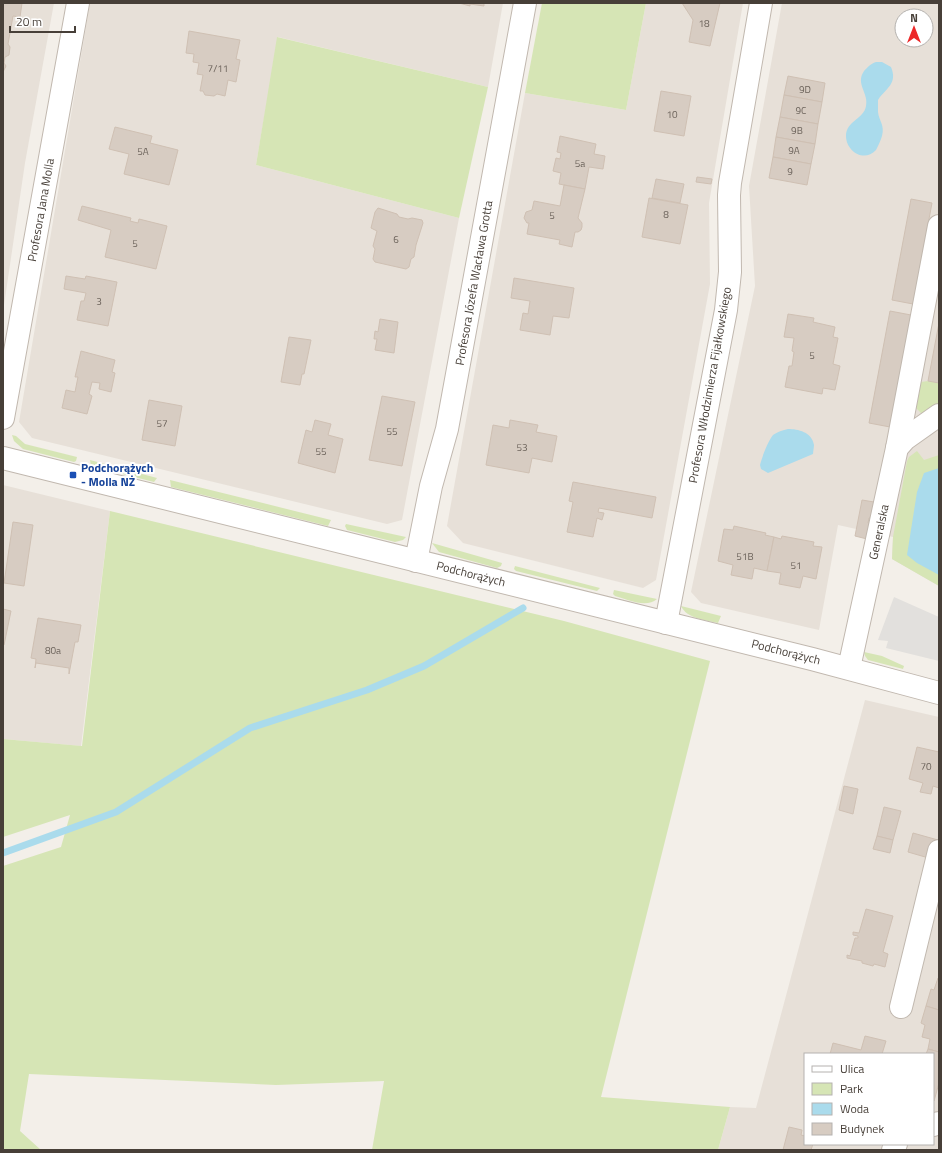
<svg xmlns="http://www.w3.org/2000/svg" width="942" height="1153" viewBox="0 0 942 1153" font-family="'Titillium Web',sans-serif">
	<rect width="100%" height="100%" fill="#f3efe9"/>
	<g fill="#e7e0d8" fill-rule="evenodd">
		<path d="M3,3H54L25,163L3,312Z"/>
		<path d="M90,3H503L488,87L278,37L256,165L459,218L402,520L387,524L32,438L19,422Z"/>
		<path d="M646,3H743L709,203L710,284L656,580L643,588L463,543L447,526L525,93L626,110Z"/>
		<path d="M782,3H939V586L892,559L893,537L838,525L819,630L701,603L691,592L755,286L749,186ZM902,16H926V40H902Z"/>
		<path d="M3,485L110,511L81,746L3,739Z"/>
		<path d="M865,700L939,717V1150H718L730,1107L756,1108ZM805,1054H933V1144H805Z"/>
	</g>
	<g fill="#d6e5b5">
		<path d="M542,3H646L626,110L525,93Z"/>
		<path d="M277,37L488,87L459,218L256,165Z"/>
		<path d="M928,381L939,383V406L922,414L916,408L919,385L921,382Z"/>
		<path d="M12,435L16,436L25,444L77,457L76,461L74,462L23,449L14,441Z"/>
		<path d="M917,451L924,460L939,455V586L892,559L893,537L907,461L909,457Z"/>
		<path d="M90,460L157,478L154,482L91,466Z"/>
		<path d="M170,480L331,520L328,526L171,487Z"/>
		<path d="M110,511L564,621L710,661L601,1097L730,1107L718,1150H372L384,1081L276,1085L29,1074L20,1131L41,1150H3V866L61,847L70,815L3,837V739L82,746Z"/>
		<path d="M346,524L406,537L403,540L395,542L347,530L345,526Z"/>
		<path d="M432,543L502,563L501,566L497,568L439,552Z"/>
		<path d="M515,566L600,588L597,591L516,571L514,569Z"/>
		<path d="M614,590L657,599C646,609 627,599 615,596L613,594Z"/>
		<path d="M681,606L721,616L718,623C706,620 687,619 681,606Z"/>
		<path d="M864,652L882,656L904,666L903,669L868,660L865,656Z"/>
	</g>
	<path fill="#e2e0dd" d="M894,597L939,617V661L886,648L888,641L878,640Z"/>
	<g fill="#aadbec">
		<path d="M876,62H882L891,67C898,84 886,88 878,100C878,104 878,108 878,112C879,121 885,125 882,136C881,140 878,146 876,150C864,163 846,151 846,136C846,121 864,119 866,106C869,93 855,84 864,71C868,67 870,64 876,62Z"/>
		<path d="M788,429C798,429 812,432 814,445C814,447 813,452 813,454L768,473L761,469L760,465C762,457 768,441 773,435C777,432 783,430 788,429Z"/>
		<path d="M939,468V575L917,563L907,555L917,492L924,473Z"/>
	</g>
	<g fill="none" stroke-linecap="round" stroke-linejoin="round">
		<path stroke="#aadbec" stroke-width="7" d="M3,853L116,812L250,728L367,690L424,666L523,608"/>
	</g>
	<g fill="#d7ccc2" stroke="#cfc0b3">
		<path d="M3,3H22L20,17L13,16L8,44L10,47L9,55L5,57L4,63L6,66L3,72Z"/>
		<path d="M459,3H482L484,4V6L470,4V6Z"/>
		<path d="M680,3H720L710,46L689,42L693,20L682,3Z"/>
		<path d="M189,31L240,40L236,59L240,60L236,82L228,80L225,96L217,94L214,96L205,95L203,91H200L203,75L197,74L199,63L193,62L194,54L186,53Z"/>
		<path d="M788,76L825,83L822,102L784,95Z"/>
		<path d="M661,91L691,96L684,136L654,131Z"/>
		<path d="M784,95L822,102L818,124L780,117Z"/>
		<path d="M780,117L818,124L815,144L776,137Z"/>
		<path d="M115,127L152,136L150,143L178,150L169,185L124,174L129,154L109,149Z"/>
		<path d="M560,136L596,144L594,154L605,156L603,169L589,167L585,189L559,184L561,173L553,171L556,158L560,159L561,153L557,152Z"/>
		<path d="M776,137L815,144L811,164L773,157Z"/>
		<path d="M773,157L811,164L807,185L769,178Z"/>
		<path d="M697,177L712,179L711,184L696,182Z"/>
		<path d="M656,179L684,184L680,203L652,198Z"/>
		<path d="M564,185L585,189L578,218L582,223V227L581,230L578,232H575L572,247L559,244L560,240L527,234L529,223H527L524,218L526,212L532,210L534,201L560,206Z"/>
		<path d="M649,198L688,205L680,244L642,237Z"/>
		<path d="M911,199L932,203L913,304L892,300Z"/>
		<path d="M82,206L131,218L130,221L138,223L139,219L167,226L156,269L105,257L111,230L78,220Z"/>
		<path d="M378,208L397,214L399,217L408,219L412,218L422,220L423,223L416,245L414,257L411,259L409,267L406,269L375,262L373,259L375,249L373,246L377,231L371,228L375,212Z"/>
		<path d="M66,276L85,279L86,276L117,282L108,326L77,320L81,301H84L86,293L64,289Z"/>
		<path d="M514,278L574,288L569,318L553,316L550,335L520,330L523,313L528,314L530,301L511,298Z"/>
		<path d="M890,311L911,315L890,427L869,423Z"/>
		<path d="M788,314L814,318L813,322L835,327L833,337L838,338L833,364L840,366L835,390L823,388L822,394L785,387L789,366H792L794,352L792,351L794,338L784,337Z"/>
		<path d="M380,319L398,322L394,353L375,350L377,339H374L375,331L378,332Z"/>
		<path d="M939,323V383L928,381Z"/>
		<path d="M289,337L311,340L304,374H302L300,385L281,382Z"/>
		<path d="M81,351L115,360L112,372L115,373L111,392L99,389L100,383L92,382L89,394L92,396L87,414L62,408L66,390L75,392L78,377H75Z"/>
		<path d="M382,396L415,402L402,466L369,460Z"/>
		<path d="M149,400L182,406L175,446L142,440Z"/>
		<path d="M315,420L331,424L328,435L343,439L335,473L298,463L306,430L312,432Z"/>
		<path d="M510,420L538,425L536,432L557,436L552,462L532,458L529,473L486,465L493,425L509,428Z"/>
		<path d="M573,482L656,497L652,518L599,508L598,512L604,513L602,520L597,518L593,537L567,532L573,502L569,501Z"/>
		<path d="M862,500L874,502L871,518H869L868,523H870L867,539L855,536Z"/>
		<path d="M13,522L33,525L24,586L4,583Z"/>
		<path d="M734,526L766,533L765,535L774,537L767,571L754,568L752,579L731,575L733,565L718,561L724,529L733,530Z"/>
		<path d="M782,536L814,542L813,546L822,547L816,579L803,576L800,588L779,584L781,573L767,571L774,537L781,539Z"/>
		<path d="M3,609L11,611L4,645H3Z"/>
		<path d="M38,618L81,625L78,642H75L69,674V668L36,663L35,668L36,659L31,658Z"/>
		<path d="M917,747L939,752V788L933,786L931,794L920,792L923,783L909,779Z"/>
		<path d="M844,786L858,789L853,814L839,810Z"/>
		<path d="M884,807L901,811L893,840L877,836Z"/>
		<path d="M913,833L938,840L932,859L908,852Z"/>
		<path d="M877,836L893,840L890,853L873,849Z"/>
		<path d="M866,909L893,916L883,952L888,954L885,967L874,964L873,966L862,963V961L847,958V955L850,956L855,938H858V936L853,935V932L859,933Z"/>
		<path d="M938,978L939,979V1010L926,1006L931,989L934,990Z"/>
		<path d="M926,1006L939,1010V1052L928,1049L930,1039L922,1037L925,1025L921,1023Z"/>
		<path d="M865,1036L886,1041L882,1054H830L833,1043L861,1050Z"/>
		<path d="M928,1049L939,1052V1083L934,1101L933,1054H926Z"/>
		<path d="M789,1127L802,1130L801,1135L805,1136V1144H813L811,1150H783Z"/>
	</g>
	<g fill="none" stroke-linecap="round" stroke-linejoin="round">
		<defs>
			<g id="minor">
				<path d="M3,418L78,3"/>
				<path d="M897,448L939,226"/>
				<path d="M3,458L812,659L939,693"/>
				<path d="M416,561L431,486L447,429L525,3"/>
				<path d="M666,623L726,310L730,272L729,195L730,183L761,3"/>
				<path d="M849,668L897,448L905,439L939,415"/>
				<path d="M901,1007L939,851"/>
				<path d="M933,1125L939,1123"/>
				<path d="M893,1150L896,1144"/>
			</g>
		</defs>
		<use href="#minor" stroke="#c1b8af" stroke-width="24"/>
		<use href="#minor" stroke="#fff" stroke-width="22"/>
	</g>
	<rect fill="#1a4fb4" stroke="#fff" stroke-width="1.5" x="69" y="471" width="8" height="8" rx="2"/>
	<g text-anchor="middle" stroke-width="4" stroke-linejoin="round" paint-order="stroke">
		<g font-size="10" fill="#6b625a">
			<text x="704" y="27">18</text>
			<text x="218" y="72">7/11</text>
			<text x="805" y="93">9D</text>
			<text x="801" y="114">9C</text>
			<text x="672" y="118">10</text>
			<text x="797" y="134">9B</text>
			<text x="794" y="154">9A</text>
			<text x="143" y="155">5A</text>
			<text x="580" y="167">5a</text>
			<text x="790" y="175">9</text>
			<text x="666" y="218">8</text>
			<text x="552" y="219">5</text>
			<text x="396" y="243">6</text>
			<text x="135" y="247">5</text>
			<text x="99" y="305">3</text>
			<text x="812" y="359">5</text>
			<text x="162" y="427">57</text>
			<text x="392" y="435">55</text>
			<text x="522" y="451">53</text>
			<text x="321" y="455">55</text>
			<text x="745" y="560">51B</text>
			<text x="796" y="569">51</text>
			<text x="53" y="654">80a</text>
			<text x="926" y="770">70</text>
		</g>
		<g font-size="12" fill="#473f38" stroke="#fff">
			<text transform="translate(41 210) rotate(-80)" y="4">Profesora Jana Molla</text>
			<text transform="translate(474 283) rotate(-80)" y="4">Profesora Józefa Wacława Grotta</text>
			<text transform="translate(710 385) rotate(-80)" y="4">Profesora Włodzimierza Fijałkowskiego</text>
			<text transform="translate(879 532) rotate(-78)" y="4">Generalska</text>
			<text transform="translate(471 574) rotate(14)" y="4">Podchorążych</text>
			<text transform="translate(786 652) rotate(14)" y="4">Podchorążych</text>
		</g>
		<g font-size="12" font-weight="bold" fill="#164399" stroke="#fff" text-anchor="start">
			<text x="81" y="472">Podchorążych<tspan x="81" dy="14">- Molla NŻ</tspan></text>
		</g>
	</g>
	<rect width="942" height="1153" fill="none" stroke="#473f38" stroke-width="8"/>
	<rect x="804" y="1053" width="130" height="92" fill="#ffffff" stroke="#b5b2af"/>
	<rect x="812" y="1066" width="20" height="6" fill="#ffffff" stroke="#b5b2af"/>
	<text x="840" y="1073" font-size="12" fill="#473f38">Ulica</text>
	<rect x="812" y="1083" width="20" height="12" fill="#d6e5b5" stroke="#b5b2af"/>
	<text x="840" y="1093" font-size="12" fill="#473f38">Park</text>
	<rect x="812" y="1103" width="20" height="12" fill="#aadbec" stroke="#b5b2af"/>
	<text x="840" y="1113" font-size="12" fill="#473f38">Woda</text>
	<rect x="812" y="1123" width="20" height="12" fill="#d7ccc2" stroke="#b5b2af"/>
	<text x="840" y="1133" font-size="12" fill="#473f38">Budynek</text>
	<g transform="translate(914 28)"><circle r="19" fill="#ffffff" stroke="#b5b2af"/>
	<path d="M0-3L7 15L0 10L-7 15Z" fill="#ec2828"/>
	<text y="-6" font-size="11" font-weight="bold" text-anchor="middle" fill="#473f38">N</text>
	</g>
	<path d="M10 26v6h65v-6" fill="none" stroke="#473f38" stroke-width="2"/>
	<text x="16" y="26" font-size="12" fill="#473f38" stroke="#ffffff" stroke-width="3" paint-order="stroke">20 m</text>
</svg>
